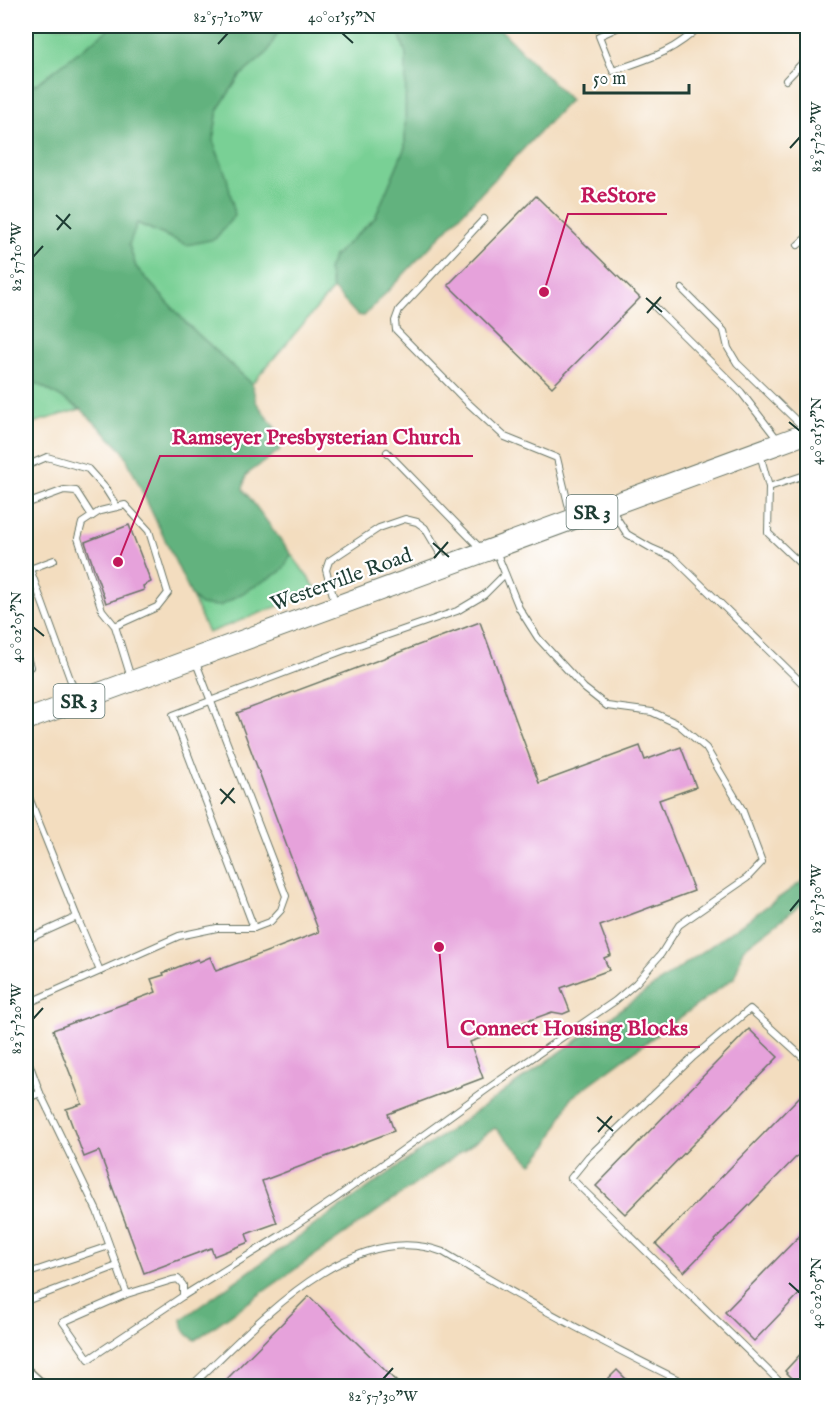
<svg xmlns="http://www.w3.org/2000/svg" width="833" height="1412" viewBox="0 0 833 1412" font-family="'IM FELL English',serif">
	<rect width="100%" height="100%" fill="#fff"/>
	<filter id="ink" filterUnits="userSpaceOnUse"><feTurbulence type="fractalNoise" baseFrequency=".0167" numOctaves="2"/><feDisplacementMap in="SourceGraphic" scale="12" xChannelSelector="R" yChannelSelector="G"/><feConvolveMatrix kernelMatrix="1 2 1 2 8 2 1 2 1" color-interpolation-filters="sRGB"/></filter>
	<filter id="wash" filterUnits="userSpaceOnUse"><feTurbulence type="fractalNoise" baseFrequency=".008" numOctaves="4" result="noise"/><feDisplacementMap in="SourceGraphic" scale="24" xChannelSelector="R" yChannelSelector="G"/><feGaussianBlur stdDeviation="1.35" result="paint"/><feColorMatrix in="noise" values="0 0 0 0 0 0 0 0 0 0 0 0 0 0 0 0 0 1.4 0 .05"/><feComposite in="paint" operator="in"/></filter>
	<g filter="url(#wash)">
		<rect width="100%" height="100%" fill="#f3ddbf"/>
		<g fill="#79d095" stroke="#4c8664" stroke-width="1.5">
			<path d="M26,26H113L35,85L26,83Z"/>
			<path d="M281,26H397L406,54L405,147L375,218L334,256L328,270L333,289L252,384L187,324L136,267L129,245L136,223L187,245L227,178L213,141L218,109L240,76L267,53Z"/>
			<path d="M26,377L81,409L26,425Z"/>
			<path d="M291,554L318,591L208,633L192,597L201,605L285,566Z"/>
		</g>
		<g fill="#62b27e" stroke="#407859" stroke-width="1.5">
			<path d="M113,26H281L267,53L240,76L218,109L213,141L227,178L235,215L215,239L187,245L137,223L129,245L136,267L187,324L252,384L256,402L278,432L280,450L246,475L243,489L291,554L285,566L280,572L220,606L201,605L192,597L123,451L81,409L26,377V83L35,85Z"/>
			<path d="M397,26H497L570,100L364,316L357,315L333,289L328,270L334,256L375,218L405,147L406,54Z"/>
			<path d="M807,878V900L743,949L735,977L571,1098L548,1145L532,1164L495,1128L195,1340C185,1334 183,1330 182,1319Z"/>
		</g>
		<g id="blocks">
			<g fill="#e6a2db">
				<path d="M536,196L640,298L552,387L448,285Z"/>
				<path d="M129,525L151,582L143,586L144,590L106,603L85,542Z"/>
				<path d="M480,622L539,783L640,746L645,760L681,747L696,787L659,800L694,891L600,926L611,955L604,958L609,970L561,988L570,1011L563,1014L552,1012L470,1042L483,1078L388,1114L394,1131L262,1181L277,1223L246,1234L249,1242L214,1256L211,1248L144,1273L99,1151L84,1157L66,1109L82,1104L53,1030L156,992L151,979L164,975L163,973L198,959L199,962L210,957L216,971L319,932L237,713Z"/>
				<path d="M749,1029L778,1057L625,1214L596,1186Z"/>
				<path d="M807,1089V1146L684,1272L656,1244Z"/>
				<path d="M807,1228V1286L754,1341L725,1312Z"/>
				<path d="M309,1296L401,1386H220Z"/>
				<path d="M807,1347V1386H800L785,1371Z"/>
				<path d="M617,1370L633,1386H601Z"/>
			</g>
		</g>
	</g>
	<g filter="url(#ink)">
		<use href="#blocks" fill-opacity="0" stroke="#697565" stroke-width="1.5"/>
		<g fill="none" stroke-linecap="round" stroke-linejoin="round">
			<defs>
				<g id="lane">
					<path d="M621,26L599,36L613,71C647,59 673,53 700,26"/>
					<path d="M786,80L808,57"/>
					<path d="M484,219L399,310L395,321L396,330L467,402L505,437L557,458L571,516"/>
					<path d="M798,245L808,236"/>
					<path d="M682,289L724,331L728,348L737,363L805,429"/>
					<path d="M655,307L741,392L778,440"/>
					<path d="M387,452L481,549"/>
					<path d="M760,454L769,487L768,533L808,571"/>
					<path d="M26,466L47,457L88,469L105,488L117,507"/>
					<path d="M769,487L808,474"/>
					<path d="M26,504L64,490L76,491L92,516"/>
					<path d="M611,509L627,534L651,548L674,558L808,689"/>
					<path d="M54,560L30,569L77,698"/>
					<path d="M335,603L326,570L329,561L379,528L405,519L417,522L425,528L445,562"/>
					<path d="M115,626L102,610L78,538L82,523L100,511L125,505L149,531L168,593L157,607L115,626L131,678"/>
					<path d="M26,654L30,667L26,669"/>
					<path d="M26,790L77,917L26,940"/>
					<path d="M77,917L100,971"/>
					<path d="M254,928L173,715L342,651L457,611L484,595L505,574"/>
					<path d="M26,1004L179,936L217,928H254L270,922L281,910L286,896L195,660"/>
					<path d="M26,1055L40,1093L97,1211L117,1266L26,1301"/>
					<path d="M26,1099L40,1093"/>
					<path d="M117,1266L127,1294L63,1322L89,1359L183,1296V1285L178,1279L172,1280L127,1294"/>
					<path d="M26,1274L109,1246"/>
					<path d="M183,1296L278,1237L336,1198L490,1087L615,1001L636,983L661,954L679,925L747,878L762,862L742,809L706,748L678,724L652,712L607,706L584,688L538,638L519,608L496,551"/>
					<path d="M191,1386C252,1330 349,1216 443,1252C524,1300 606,1345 691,1386"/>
					<path d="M784,1386L571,1178L588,1157L692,1058L750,1009L808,1062"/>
				</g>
				<path id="secondary" d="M26,1375L38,1386"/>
				<path id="primary" d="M26,720L808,433"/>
			</defs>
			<use href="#lane" stroke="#697565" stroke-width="8"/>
			<use href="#secondary" stroke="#697565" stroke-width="19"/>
			<use href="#primary" stroke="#697565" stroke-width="22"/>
			<use href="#lane" stroke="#fff" stroke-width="6"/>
			<use href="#secondary" stroke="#fff" stroke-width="16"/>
			<use href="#primary" stroke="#fff" stroke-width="20"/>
		</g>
	</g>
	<path fill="none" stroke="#1f3d34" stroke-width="2" d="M342,33L353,43M218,44L228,33M790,148L800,137M56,215L71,229M57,230L70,214M33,257L43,246M646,298L662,312M647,313L661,297M789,422L800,431M433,543L449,557M434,558L448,542M33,627L44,636M220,789L235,803M221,804L234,788M790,911L800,899M33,1019L43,1008M597,1117L613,1131M598,1132L612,1116M789,1283L800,1293M383,1379L393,1368"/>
	<g text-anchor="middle" stroke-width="4.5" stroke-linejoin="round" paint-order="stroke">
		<g fill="#fff" stroke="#627771" stroke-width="1.5">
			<rect x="566.5" y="495" width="51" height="34" rx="4.5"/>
			<rect x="53.5" y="684" width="51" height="34" rx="4.5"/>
		</g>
		<g font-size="20" font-weight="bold" fill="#1f3d34">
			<text x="592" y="519">SR 3</text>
			<text x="79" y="708">SR 3</text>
		</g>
		<g font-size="21" fill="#1f3d34" stroke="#fff">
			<text transform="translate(341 579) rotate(-20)" y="7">Westerville Road</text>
		</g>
	</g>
	<path fill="none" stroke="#c2185b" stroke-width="2" d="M544 292L568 214H667M118 562L160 456H473M439 947L448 1047H700"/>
	<g fill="#c2185b" stroke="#fff" stroke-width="2">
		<circle cx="544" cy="292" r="6"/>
		<circle cx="118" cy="562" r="6"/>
		<circle cx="439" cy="947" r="6"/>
	</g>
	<g font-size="22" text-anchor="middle" font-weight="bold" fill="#c2185b" stroke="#fff" stroke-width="4.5" stroke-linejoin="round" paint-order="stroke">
		<text x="618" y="202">ReStore</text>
		<text x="316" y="444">Ramseyer Presbysterian Church</text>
		<text x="574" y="1035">Connect Housing Blocks</text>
	</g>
	<rect width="833" height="1412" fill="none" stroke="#fff" stroke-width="66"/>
	<path d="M584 84v9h105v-9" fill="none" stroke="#1f3d34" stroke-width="3"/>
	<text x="593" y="84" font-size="18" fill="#1f3d34" stroke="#ffffff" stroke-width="4.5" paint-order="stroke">50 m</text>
	<rect x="33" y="33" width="767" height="1346" fill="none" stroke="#1f3d34" stroke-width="2"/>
	<g font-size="15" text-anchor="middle" fill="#1f3d34">
		<text x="228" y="22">82°57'10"W</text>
		<text x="342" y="22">40°01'55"N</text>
		<text transform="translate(816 137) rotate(-90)" y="5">82°57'20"W</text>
		<text transform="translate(16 257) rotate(-90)" y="5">82°57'10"W</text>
		<text transform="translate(816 431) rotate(-90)" y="5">40°01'55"N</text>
		<text transform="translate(16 627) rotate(-90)" y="5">40°02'05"N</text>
		<text transform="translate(816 899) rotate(-90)" y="5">82°57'30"W</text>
		<text transform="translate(16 1019) rotate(-90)" y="5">82°57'20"W</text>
		<text transform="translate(816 1293) rotate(-90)" y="5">40°02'05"N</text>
		<text x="383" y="1401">82°57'30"W</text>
	</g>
</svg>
